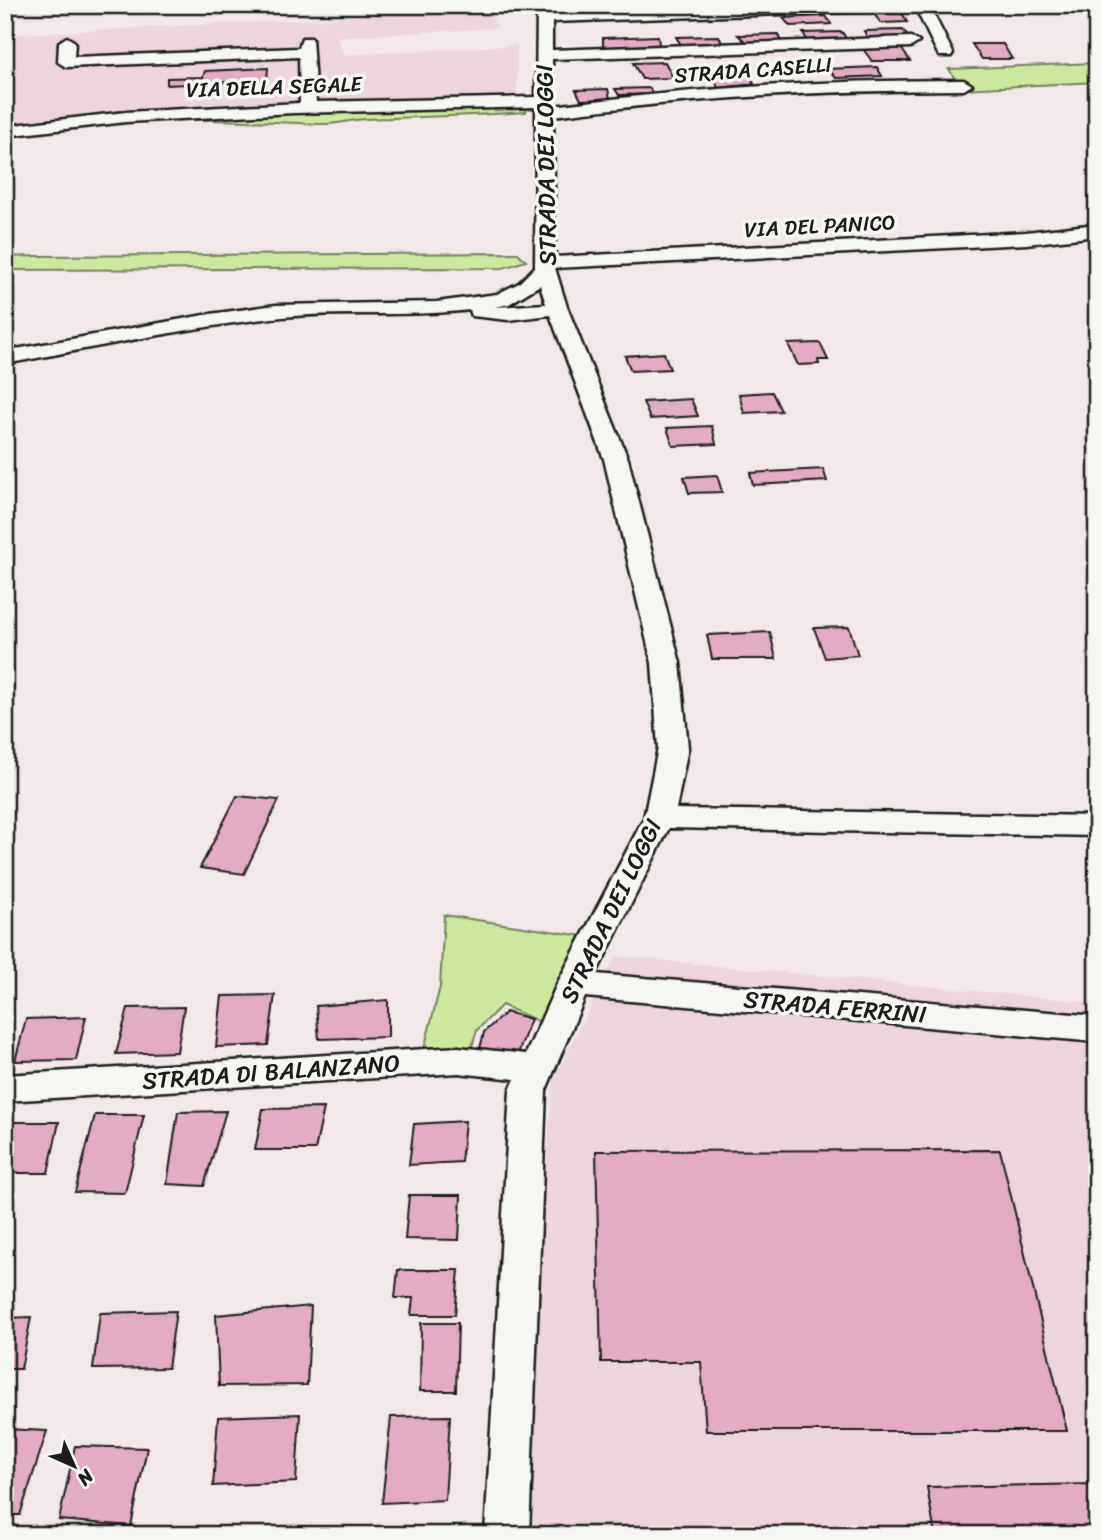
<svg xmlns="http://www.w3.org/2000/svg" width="1102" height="1540" viewBox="0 0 1102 1540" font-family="Sriracha,sans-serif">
	<rect width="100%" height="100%" fill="#f2e7e9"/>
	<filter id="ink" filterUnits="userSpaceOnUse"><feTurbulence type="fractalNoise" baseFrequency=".0143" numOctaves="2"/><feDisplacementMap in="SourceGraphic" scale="14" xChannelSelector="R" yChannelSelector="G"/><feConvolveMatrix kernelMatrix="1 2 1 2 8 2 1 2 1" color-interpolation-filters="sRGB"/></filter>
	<g filter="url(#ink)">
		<g fill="#edd5de">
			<path d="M488,10L498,28L337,37L344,55L517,45V97L131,111L5,125V35Z"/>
			<path d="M616,956L1097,1003V1535H517L553,1081Z"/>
		</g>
		<g fill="#cde99f" stroke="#74825e" stroke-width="2">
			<path d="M1097,63V82L961,89L949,69Z"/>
			<path d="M528,104L526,112C473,116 419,117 366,119C350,120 334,125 318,124C214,119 108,114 5,137V127L83,118Z"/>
			<path d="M518,253L526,261L503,268L5,270V257L36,256Z"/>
			<path d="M444,915L590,937L540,1022L502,1005L477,1030L470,1053H423L440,987Z"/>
		</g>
		<g fill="#e2acc5" stroke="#1c1c1c" stroke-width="2">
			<path d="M589,5H615L616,11H590Z"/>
			<path d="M902,13L907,22L881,23L874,14Z"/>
			<path d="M826,16L831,24L790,26L783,18Z"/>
			<path d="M903,30L911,40L869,41L864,31Z"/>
			<path d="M842,32L848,41L809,43L803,33Z"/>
			<path d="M778,34L783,43H747L738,35Z"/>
			<path d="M658,36L659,46L603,49V38Z"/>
			<path d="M719,36L722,43L682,46L676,37Z"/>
			<path d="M972,44H1003L1012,59H982Z"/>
			<path d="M901,48L910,61H872L863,49Z"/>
			<path d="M665,62L673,78L642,79L633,63Z"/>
			<path d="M877,67L882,76L836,78L828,69Z"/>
			<path d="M268,68L267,80L167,85V78L203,77L205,71Z"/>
			<path d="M713,73L750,74L754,84L718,88Z"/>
			<path d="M650,88L652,94L619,95L615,89Z"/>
			<path d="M608,89L610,99L581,100L576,90Z"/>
			<path d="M820,343L828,360H818L819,364L798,365L788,344Z"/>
			<path d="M664,353L670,369L631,371L625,356Z"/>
			<path d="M772,392L781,411L744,413L739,394Z"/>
			<path d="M691,399L698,416L650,419L643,402Z"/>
			<path d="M712,426L716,444L673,446L667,428Z"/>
			<path d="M823,469L827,481L753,485L750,473Z"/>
			<path d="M717,475L722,492L689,493L684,477Z"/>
			<path d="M849,627L858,655L825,658L814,628Z"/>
			<path d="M770,632L776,659H712L707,635Z"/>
			<path d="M237,796L279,800L244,874L200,868Z"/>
			<path d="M275,995L268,1045L216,1047L222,996Z"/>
			<path d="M388,1000V1037L319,1039L316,1006Z"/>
			<path d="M184,1007L177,1052L116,1054L128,1008Z"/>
			<path d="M506,1012L531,1019L517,1056L479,1053L484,1032Z"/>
			<path d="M86,1017L76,1060L15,1061L26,1019Z"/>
			<path d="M324,1108L315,1150H255L263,1109Z"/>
			<path d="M226,1111L204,1186L167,1184L178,1112Z"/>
			<path d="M95,1115H144L125,1193L75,1192Z"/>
			<path d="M465,1121L461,1162L409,1165L414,1124Z"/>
			<path d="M6,1122H59L48,1173H5Z"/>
			<path d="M1000,1150L1067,1431H706L701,1362H601L596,1151Z"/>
			<path d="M409,1195H461L459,1240L405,1239Z"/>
			<path d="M398,1270H459L455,1315H411L413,1298H395Z"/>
			<path d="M311,1306L307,1385L219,1386L216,1315Z"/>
			<path d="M176,1311L168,1368L93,1369L100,1313Z"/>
			<path d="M31,1317L21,1369H5V1318Z"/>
			<path d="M421,1323H458L456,1391H420Z"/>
			<path d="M300,1414L296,1482L213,1486L218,1417Z"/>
			<path d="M450,1416L445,1500L382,1503L391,1417Z"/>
			<path d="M5,1429L47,1431L20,1515H5Z"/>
			<path d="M75,1446L147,1448L131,1526L59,1520Z"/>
			<path d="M1097,1484V1535H935L927,1487Z"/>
		</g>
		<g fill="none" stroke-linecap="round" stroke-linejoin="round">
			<defs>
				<g id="minor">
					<path d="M537,5H551V13L790,5L907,6L900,10L552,22V50L911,37L919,42L911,47L552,59L553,106C689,88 826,80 964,80L972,85L964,90C826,90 689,98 553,116L555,257L1026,232L1097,224V236L1026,244L555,268L567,307L628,459L680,663L688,748L676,809L1097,816V836L669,828L596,974L1097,1016V1042L585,997L546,1090L529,1535H485L510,1090L515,1079L458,1073L5,1101V1075L458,1047L526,1054L557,984L644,818L658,748L652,663L604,459L550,315L508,320L472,316L470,310C405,318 338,310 273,318C183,328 94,348 5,364V351L210,314L276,305L437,302L497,294L519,283L535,267L536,107L294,113L126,122L5,136V126L126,112L300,103L299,57L66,67L58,62L59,42L67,37L75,42L74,57L299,48L302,38H312L316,102L536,97ZM540,285L546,304L495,307L509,304Z"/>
					<path d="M914,5H929L953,53L951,56H939Z"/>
				</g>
			</defs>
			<use href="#minor" stroke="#1c1c1c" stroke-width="5"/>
			<use href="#minor" fill="#f6f6f2" fill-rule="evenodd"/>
		</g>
	</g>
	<g text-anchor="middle" stroke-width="7" stroke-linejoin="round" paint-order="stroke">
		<g font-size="21" fill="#1c1c1c" stroke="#f6f6f2">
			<text transform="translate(753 70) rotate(-4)" y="7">STRADA CASELLI</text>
			<text transform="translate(274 87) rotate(-2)" y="7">VIA DELLA SEGALE</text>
			<text transform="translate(820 226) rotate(-3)" y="7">VIA DEL PANICO</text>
		</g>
		<g font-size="24" fill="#1c1c1c" stroke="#f6f6f2">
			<text transform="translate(546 165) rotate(-91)" y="8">STRADA DEI LOGGI</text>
			<text transform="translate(611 911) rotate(-64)" y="8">STRADA DEI LOGGI</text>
			<text transform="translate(835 1007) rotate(5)" y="8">STRADA FERRINI</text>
			<text transform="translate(271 1072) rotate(-4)" y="8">STRADA DI BALANZANO</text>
		</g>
	</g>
	<rect width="1102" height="1540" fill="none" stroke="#f6f6f2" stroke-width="28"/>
	<rect x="14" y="14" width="1074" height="1512" fill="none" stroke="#1c1c1c" stroke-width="2.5" filter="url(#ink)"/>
	<g transform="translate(74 1466) rotate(135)" stroke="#f6f6f2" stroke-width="5" paint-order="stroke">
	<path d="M0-5L12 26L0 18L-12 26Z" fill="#1c1c1c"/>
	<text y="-10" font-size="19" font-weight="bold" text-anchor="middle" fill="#1c1c1c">N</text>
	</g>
</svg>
